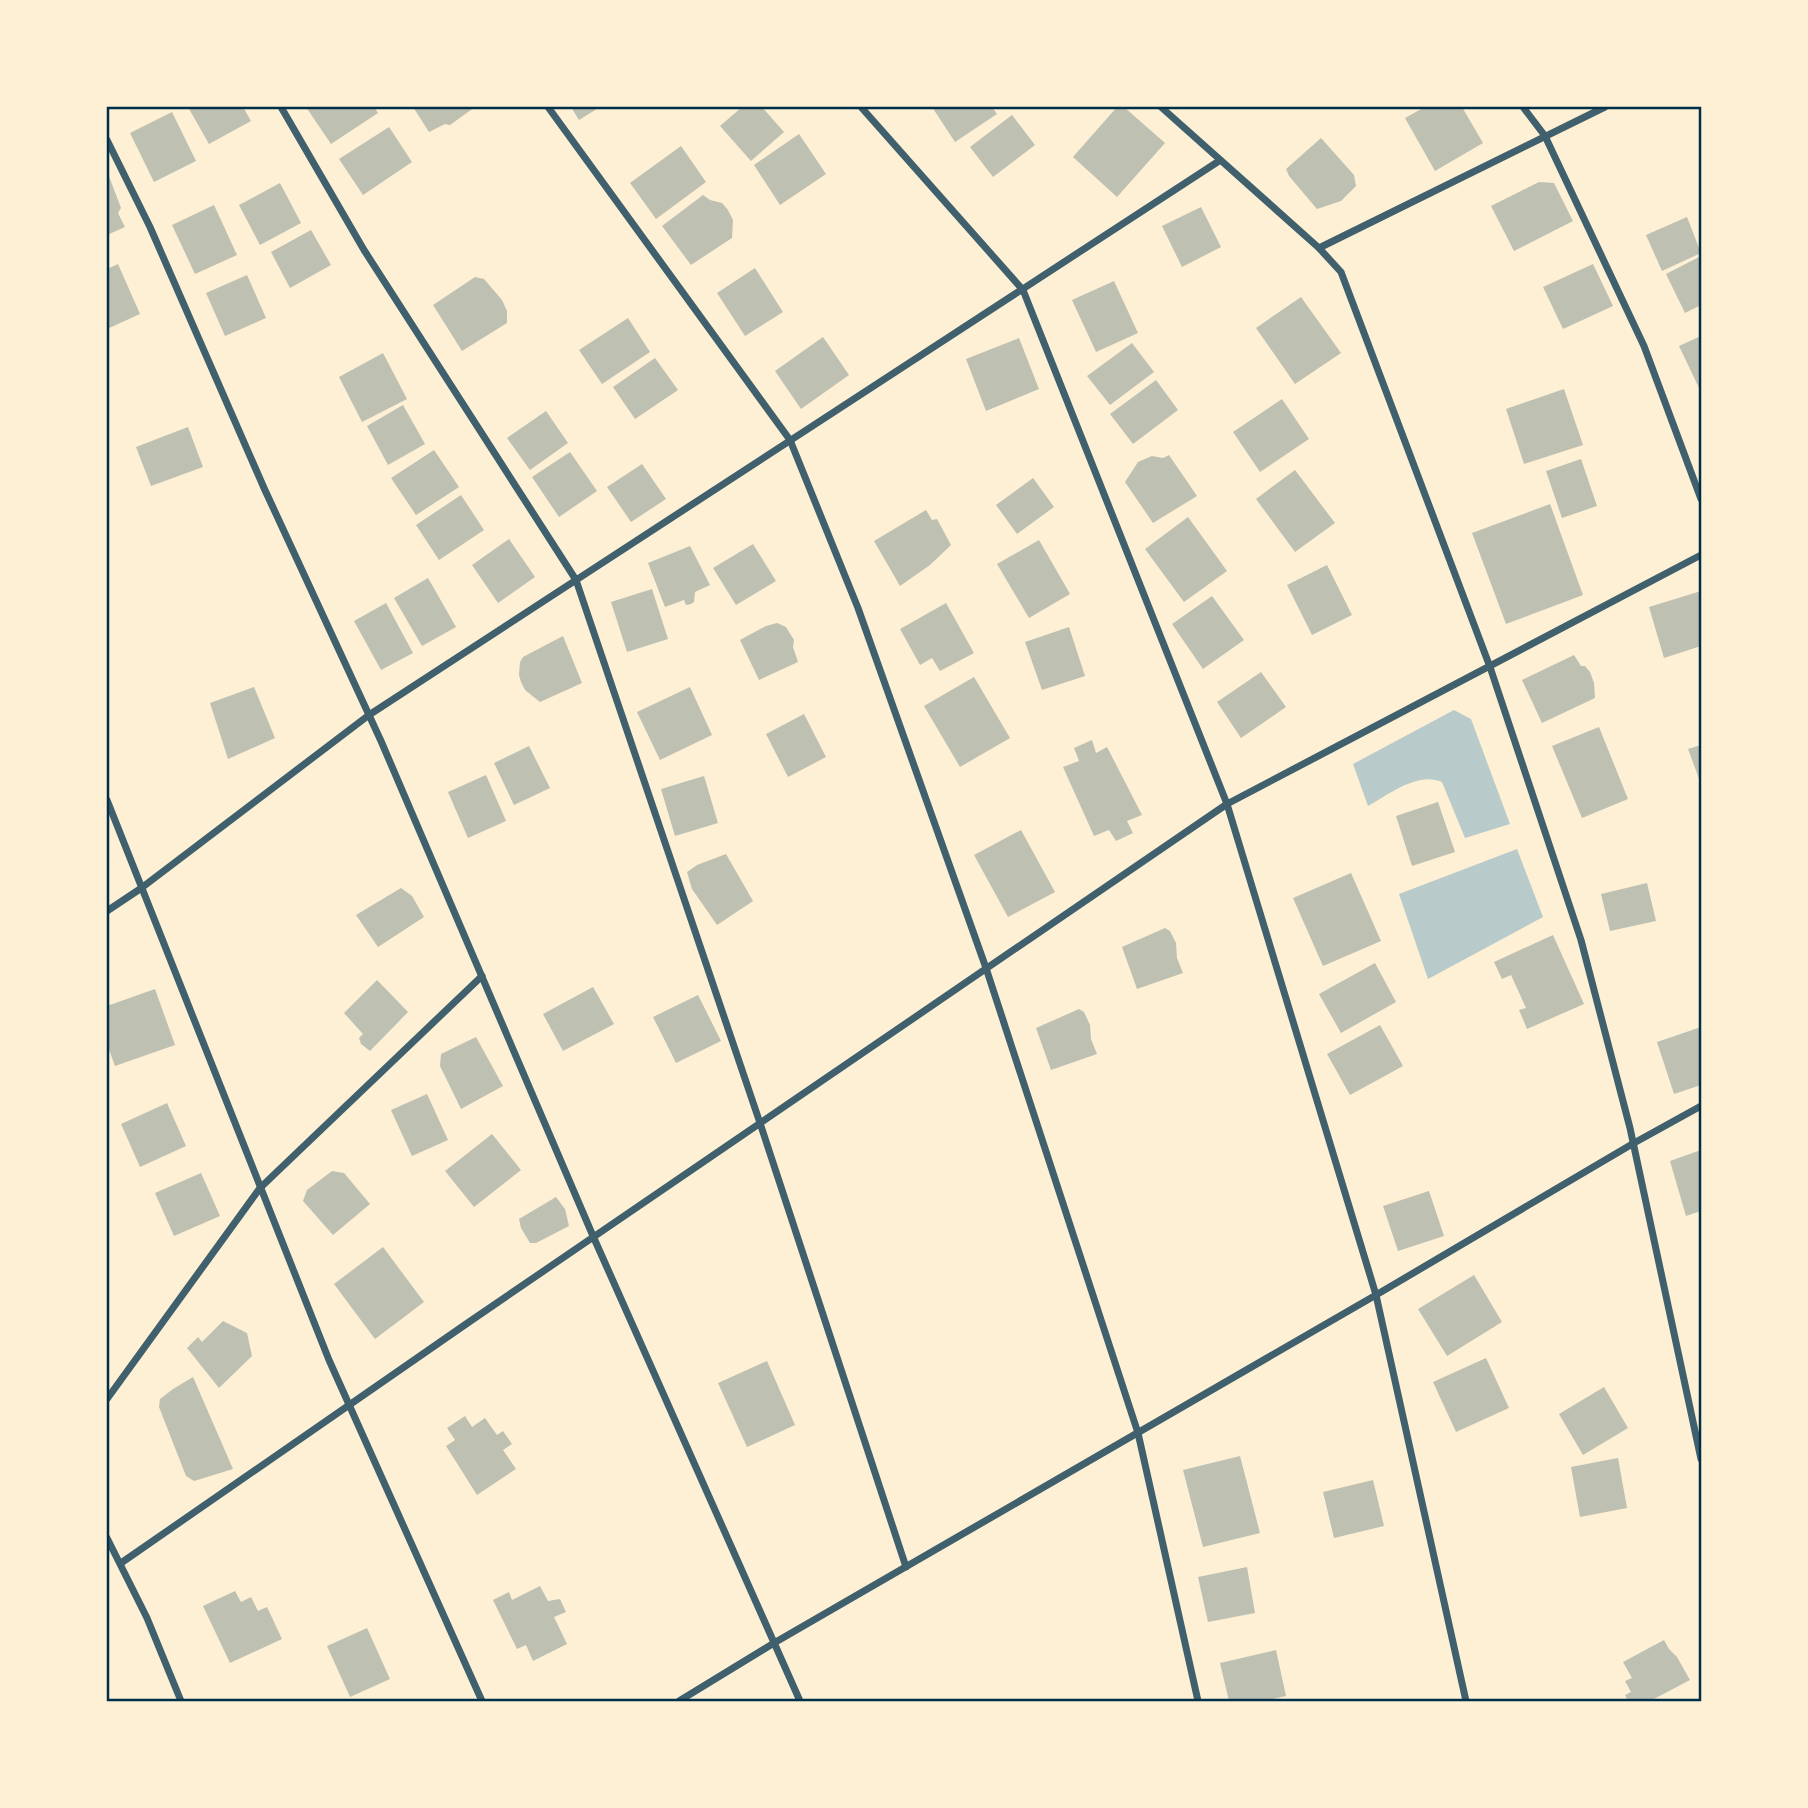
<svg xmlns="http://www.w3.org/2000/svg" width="1808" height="1808" viewBox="0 0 1808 1808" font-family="Figtree,sans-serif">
	<rect width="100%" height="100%" fill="#fdf0d5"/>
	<g fill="#b9caca">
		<path d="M1454,710L1471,719L1510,824L1465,838L1442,782C1418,771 1388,795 1368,806L1353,764Z"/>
		<path d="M1517,849L1543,917L1428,979L1399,894Z"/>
	</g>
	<g fill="#bec0b2">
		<path d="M188,107H243L251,121L209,144Z"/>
		<path d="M306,107H374L378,113L331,144Z"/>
		<path d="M413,107H475L450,125L445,124L429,132Z"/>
		<path d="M571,107H600L579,120Z"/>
		<path d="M742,107H762L784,132L751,161L720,126Z"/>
		<path d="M932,107H992L997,114L955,142Z"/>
		<path d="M1117,107H1124L1165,143L1117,197L1073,157Z"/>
		<path d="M1425,107H1462L1483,143L1435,171L1405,118Z"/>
		<path d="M172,112L196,161L154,182L130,133Z"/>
		<path d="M1012,115L1035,145L993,177L970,147Z"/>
		<path d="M389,127L412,162L363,195L339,159Z"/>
		<path d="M799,134L826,174L780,205L754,165Z"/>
		<path d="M1321,138L1354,175L1356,186L1341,201L1317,209L1289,176L1286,169Z"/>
		<path d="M681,146L706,182L656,219L630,183Z"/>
		<path d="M107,171L121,208L118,213L125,227L107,235Z"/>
		<path d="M1539,182L1554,183L1573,221L1514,251L1491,206Z"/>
		<path d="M280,183L301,223L260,245L239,205Z"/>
		<path d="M703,195L710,200L722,203L728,210L733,220L732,238L691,265L662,226Z"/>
		<path d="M214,205L237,255L195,274L172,225Z"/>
		<path d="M1201,207L1221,247L1182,267L1162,226Z"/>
		<path d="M1687,217L1701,253L1662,271L1646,235Z"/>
		<path d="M311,230L331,265L290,288L271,252Z"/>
		<path d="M1701,256V305L1685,313L1666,274Z"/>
		<path d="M118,264L140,314L107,329V269Z"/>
		<path d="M1593,264L1613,306L1563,329L1543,287Z"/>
		<path d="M755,268L783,312L745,336L717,293Z"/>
		<path d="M247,275L266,318L225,336L206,293Z"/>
		<path d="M475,277L484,279L502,300L507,311V323L462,351L433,305Z"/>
		<path d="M1114,281L1138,333L1096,352L1072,300Z"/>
		<path d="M1301,297L1341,353L1295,384L1256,328Z"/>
		<path d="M628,318L650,352L602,384L579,350Z"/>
		<path d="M1701,336V387L1699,388L1679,346Z"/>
		<path d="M823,337L849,375L801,409L775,371Z"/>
		<path d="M1019,338L1039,389L986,411L966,359Z"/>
		<path d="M1132,343L1154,372L1110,405L1087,376Z"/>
		<path d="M383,353L407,399L362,422L339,377Z"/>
		<path d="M655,358L678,390L635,419L613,387Z"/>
		<path d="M1156,380L1178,410L1133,444L1110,414Z"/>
		<path d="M1564,389L1583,445L1524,464L1506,409Z"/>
		<path d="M1282,399L1309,439L1260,472L1233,432Z"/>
		<path d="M403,405L425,444L388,465L367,426Z"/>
		<path d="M546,411L568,443L530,470L507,438Z"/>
		<path d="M188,427L203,467L151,486L136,447Z"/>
		<path d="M434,450L459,487L416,515L391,478Z"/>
		<path d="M570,452L597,491L559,517L532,477Z"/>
		<path d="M1169,455L1197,496L1153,523L1125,482L1138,462L1152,456L1163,458Z"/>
		<path d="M1581,459L1597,506L1562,518L1546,471Z"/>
		<path d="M642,464L666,499L631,522L607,487Z"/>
		<path d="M1295,470L1335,523L1295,552L1256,499Z"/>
		<path d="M1033,478L1054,507L1017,534L996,505Z"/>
		<path d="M461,495L484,530L439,560L416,525Z"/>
		<path d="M1550,504L1583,595L1506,624L1472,533Z"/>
		<path d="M926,510L932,520L937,519L951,545L930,565L900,586L874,541Z"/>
		<path d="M1188,517L1227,571L1184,602L1145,549Z"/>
		<path d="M509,539L535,577L498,603L472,565Z"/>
		<path d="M1039,540L1070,594L1029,618L997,564Z"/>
		<path d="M753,544L776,581L736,605L713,568Z"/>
		<path d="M690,546L710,585L695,592L694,602L691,604L686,605L684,600L665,607L648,563Z"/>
		<path d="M1327,565L1352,615L1312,635L1287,585Z"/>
		<path d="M428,578L456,627L422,646L394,598Z"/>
		<path d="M652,589L668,639L627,652L611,602Z"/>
		<path d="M1701,591V646L1664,658L1649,607Z"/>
		<path d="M1212,596L1244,640L1203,669L1172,624Z"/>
		<path d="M386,603L413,653L381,670L354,621Z"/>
		<path d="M946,603L974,653L940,671L932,658L920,665L900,629Z"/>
		<path d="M777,623L786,627L794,640L793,647L798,662L759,680L740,640L766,626Z"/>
		<path d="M1069,627L1085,676L1042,690L1025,642Z"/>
		<path d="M563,636L582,683L540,702L525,690L521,682L519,675L520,662L523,657Z"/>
		<path d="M1574,655L1581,666H1585L1590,672L1594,683L1595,698L1542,723L1522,680Z"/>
		<path d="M1261,672L1286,707L1241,738L1217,702Z"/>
		<path d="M974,677L1010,738L960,767L924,706Z"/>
		<path d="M254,687L275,738L228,759L210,703Z"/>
		<path d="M690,687L712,735L660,760L637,712Z"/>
		<path d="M804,714L826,757L788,777L766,734Z"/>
		<path d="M1599,727L1628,799L1582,818L1552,746Z"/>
		<path d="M1092,740L1096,753L1107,747L1142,815L1127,821L1133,833L1116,841L1109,830L1094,836L1063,767L1079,761L1074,748Z"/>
		<path d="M1701,745V784L1688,749Z"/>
		<path d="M529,746L550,788L514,805L494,763Z"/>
		<path d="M486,775L506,821L468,838L448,792Z"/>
		<path d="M704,776L718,823L675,836L661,789Z"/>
		<path d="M1438,802L1455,852L1412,866L1396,816Z"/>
		<path d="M1021,830L1055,892L1008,917L974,855Z"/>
		<path d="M726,854L753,901L717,925L692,889L687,872L697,865Z"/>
		<path d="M1351,873L1381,941L1323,966L1293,898Z"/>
		<path d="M1647,883L1656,921L1610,931L1601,894Z"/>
		<path d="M401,888L412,896L424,917L378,947L356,915Z"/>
		<path d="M1165,928L1170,931L1176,943L1177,958L1183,973L1137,989L1122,947Z"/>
		<path d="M1553,935L1584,1004L1527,1029L1519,1010L1526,1008L1511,975L1502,979L1494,962Z"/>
		<path d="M1375,963L1396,1002L1341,1033L1319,994Z"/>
		<path d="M377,980L408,1012L370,1051L361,1044L359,1038L363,1034L344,1013Z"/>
		<path d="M593,987L614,1024L563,1051L543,1014Z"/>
		<path d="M155,989L175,1045L115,1066L107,1044V1006Z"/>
		<path d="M698,995L721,1041L676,1063L653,1017Z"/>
		<path d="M1079,1009L1084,1012L1090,1025L1091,1039L1097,1054L1051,1070L1036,1028Z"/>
		<path d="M1380,1025L1403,1066L1350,1095L1327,1054Z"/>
		<path d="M1701,1027V1085L1674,1094L1657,1042Z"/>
		<path d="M476,1037L503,1086L461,1109L440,1066L441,1054Z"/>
		<path d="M427,1094L448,1140L412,1156L391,1110Z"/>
		<path d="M167,1103L186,1146L140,1167L121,1124Z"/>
		<path d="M492,1134L521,1170L474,1207L445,1171Z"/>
		<path d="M1701,1150V1211L1686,1216L1670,1161Z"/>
		<path d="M332,1171L344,1173L370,1204L333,1235L303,1201L307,1190Z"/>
		<path d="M201,1173L220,1216L174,1236L155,1193Z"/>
		<path d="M1429,1191L1444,1236L1398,1251L1383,1206Z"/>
		<path d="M556,1197L565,1209L569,1226L536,1243H530L521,1228L519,1219Z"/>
		<path d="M383,1247L424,1302L375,1339L334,1284Z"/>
		<path d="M1474,1275L1502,1322L1447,1356L1418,1309Z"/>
		<path d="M223,1321L247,1333L252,1356L219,1388L187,1348L198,1337L202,1342Z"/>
		<path d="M1486,1358L1509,1408L1456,1432L1433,1382Z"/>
		<path d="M767,1361L795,1425L747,1447L718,1383Z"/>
		<path d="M193,1377L233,1469L194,1481L186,1476L159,1407L160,1399L173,1389Z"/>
		<path d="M1604,1387L1628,1428L1583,1455L1559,1414Z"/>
		<path d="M465,1416L472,1427L485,1418L497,1435L503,1431L512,1444L503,1450L516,1469L477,1495L446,1446L455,1440L447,1428Z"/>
		<path d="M1240,1456L1260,1533L1203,1547L1183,1470Z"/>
		<path d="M1618,1458L1627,1508L1580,1517L1571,1467Z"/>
		<path d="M1373,1480L1384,1526L1334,1538L1323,1492Z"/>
		<path d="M1247,1567L1255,1613L1208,1622L1198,1577Z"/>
		<path d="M540,1586L548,1601L560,1599L566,1612L554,1617L567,1644L533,1661L526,1645L517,1649L493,1600L509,1592L512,1600Z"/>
		<path d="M235,1591L241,1602L251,1597L258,1611L267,1607L282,1639L230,1663L203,1606Z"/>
		<path d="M367,1628L390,1679L350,1697L327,1646Z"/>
		<path d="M1664,1640L1669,1649L1677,1657L1690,1680L1650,1701H1628L1625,1695L1631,1692L1625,1681L1632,1678L1623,1662Z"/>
		<path d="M1276,1650L1286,1696L1263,1701H1229L1220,1663Z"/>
	</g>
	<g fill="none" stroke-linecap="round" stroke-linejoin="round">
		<g stroke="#3f606c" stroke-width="7">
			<path d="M281,107L364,250L576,580L760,1123L906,1567"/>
			<path d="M548,107L790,440L858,608L986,968L1138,1433L1198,1701"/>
			<path d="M861,107L1023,290L1227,804L1376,1295L1466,1701"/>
			<path d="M1161,107L1319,248L1341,272L1490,667L1581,940L1630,1128L1701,1459"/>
			<path d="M1523,107L1545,136L1644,346L1701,499"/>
			<path d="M107,140L150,227L264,488L381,741L593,1236L800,1701"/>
			<path d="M1319,248L1605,107"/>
			<path d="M107,800L329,1360L482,1701"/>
			<path d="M107,911L140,889L369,715L1219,161"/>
			<path d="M107,1399L260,1188L482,976"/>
			<path d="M107,1538L147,1618L181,1701"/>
			<path d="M121,1563L469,1322L1227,804L1701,555"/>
			<path d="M679,1701L774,1643L1376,1295L1634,1143L1701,1106"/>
		</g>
	</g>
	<rect width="1808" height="1808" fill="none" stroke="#fdf0d5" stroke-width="217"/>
	<rect x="108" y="108" width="1592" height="1592" fill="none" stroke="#003049" stroke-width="2.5"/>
</svg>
